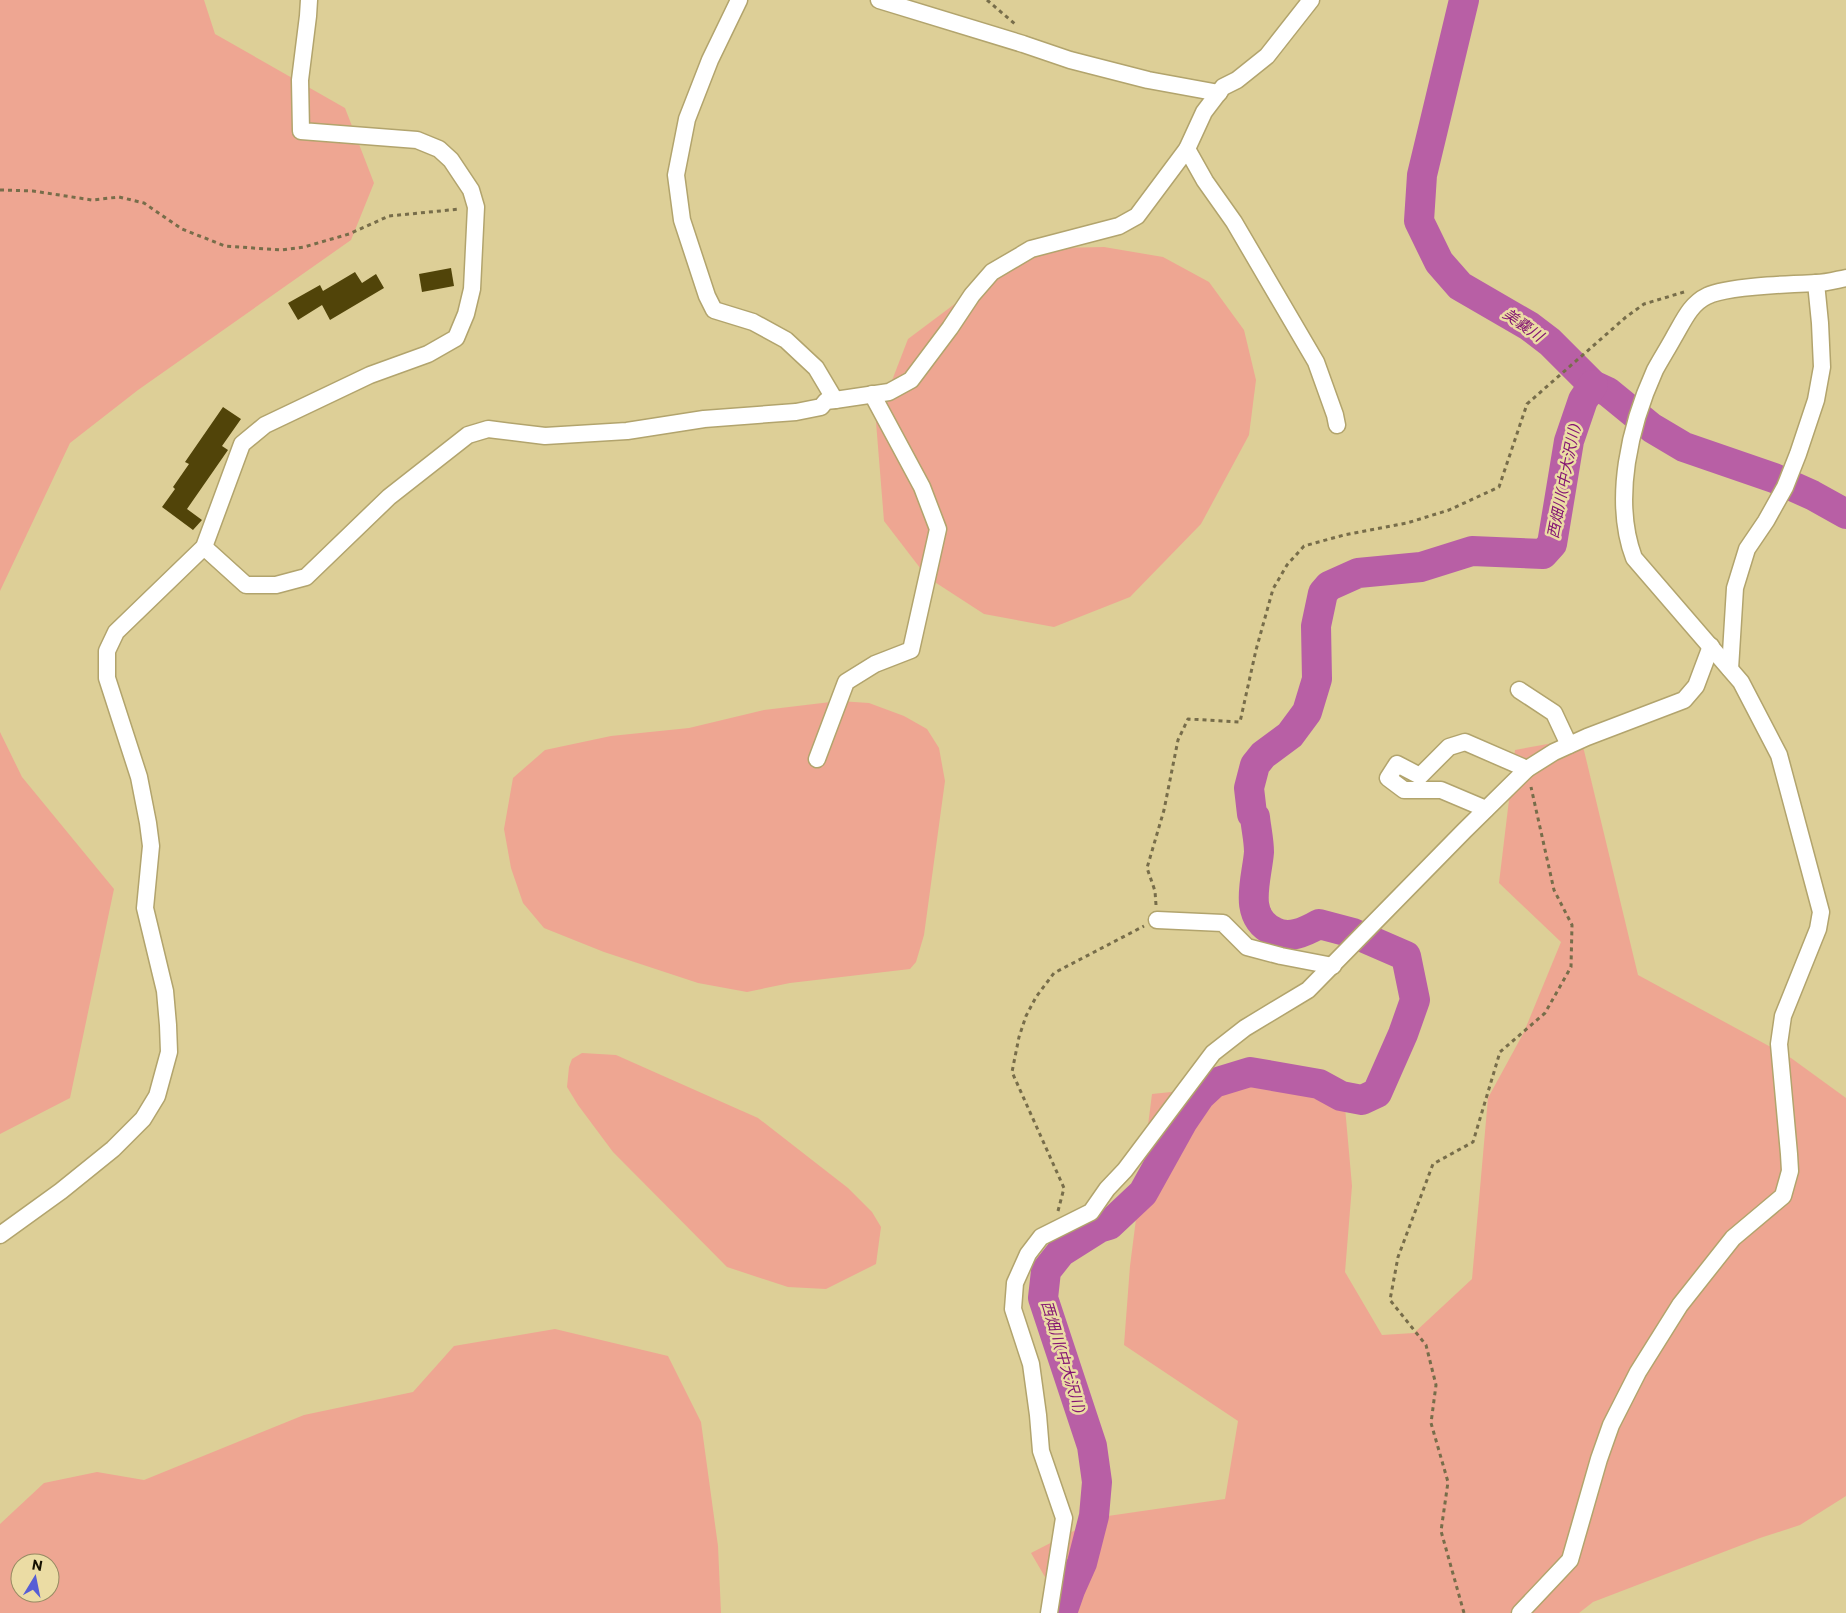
<svg xmlns="http://www.w3.org/2000/svg" width="1846" height="1613" viewBox="0 0 1846 1613" font-family="Commissioner,'Noto Sans JP',sans-serif">
	<rect width="100%" height="100%" fill="#ddcf97"/>
	<g fill="#eea692" fill-rule="evenodd">
		<path d="M0,0H204L215,34L345,108L374,183L351,240L138,390L70,443L0,591Z"/>
		<path d="M1104,247L1163,257L1209,282L1244,330L1256,380L1249,435L1201,524L1130,597L1054,627L984,614L927,577L884,521L876,422L908,339L1008,264L1056,248Z"/>
		<path d="M839,701L869,703L904,716L927,729L939,748L945,781L924,935L916,962L910,969L790,983L747,992L698,983L604,952L544,928L523,903L511,868L504,829L513,778L545,750L611,736L689,728L764,710Z"/>
		<path d="M0,732L22,777L114,889L70,1098L0,1134Z"/>
		<path d="M1581,738L1638,975L1791,1058L1846,1098V1496L1800,1525L1760,1538L1593,1602L1579,1613H1066L1031,1553L1101,1517L1225,1499L1238,1421L1124,1345L1130,1266L1152,1094L1267,1082L1344,1096L1352,1186L1345,1272L1382,1335L1414,1333L1472,1279L1488,1098L1524,1032L1561,942L1499,883L1515,750Z"/>
		<path d="M582,1053L616,1055L758,1118L848,1188L872,1212L881,1227L876,1264L826,1289L788,1287L727,1267L613,1152L578,1105L567,1087L569,1067L572,1059Z"/>
		<path d="M555,1329L668,1356L701,1422L718,1546L721,1613H0V1524L44,1483L97,1472L144,1480L304,1415L413,1392L454,1346ZM20,1563H50V1593H20Z"/>
	</g>
	<g fill="none" stroke-linecap="round" stroke-linejoin="round">
		<g stroke="#b85fa5" stroke-width="30">
			<path d="M1464,0L1422,175L1419,221L1439,262L1460,286L1529,326L1550,342L1593,385L1608,392L1652,428L1684,447L1774,478L1812,495L1846,514"/>
			<path d="M1062,1613L1070,1590L1082,1563L1094,1516L1097,1482L1092,1446L1043,1298L1046,1271L1061,1252L1099,1228L1109,1225L1143,1193L1183,1121L1200,1096L1214,1083L1250,1072L1319,1084L1341,1096L1362,1100L1377,1093L1403,1034L1415,1000L1406,956L1353,933L1319,924C1305,932 1288,940 1273,931C1242,916 1257,879 1259,852C1259,840 1256,828 1255,817L1252,814L1249,788L1255,765L1263,755L1290,735L1307,712L1317,679L1316,626L1323,593L1329,586L1358,573L1421,567L1472,551L1543,554L1552,544L1569,441L1583,400L1593,385"/>
		</g>
	</g>
	<g fill="#514409">
		<path d="M451,268L454,286L422,292L419,274Z"/>
		<path d="M355,272L362,283L376,274L384,288L330,320L322,305L298,320L288,303L320,285L323,291Z"/>
		<path d="M223,407L241,419L222,446L228,450L187,509L202,520L193,530L162,507L175,489L173,487L189,464L185,462Z"/>
	</g>
	<g fill="none" stroke-linecap="round" stroke-linejoin="round">
		<defs>
			<g id="minor">
				<path d="M739,0L710,60L687,119L676,175L682,220L707,296L714,310L753,322L786,340L816,368L835,400"/>
				<path d="M879,0L1023,44L1070,60L1148,80L1219,93"/>
				<path d="M1187,149L1205,181L1234,222L1316,362L1335,415L1337,425"/>
				<path d="M204,547L246,585H276L306,577L389,497L468,435L488,429L545,436L627,431L704,419L796,412L821,407L826,401L835,400L889,392L911,380L950,328L972,295L992,272L1031,249L1119,226L1137,216L1187,149L1204,112L1223,87L1237,80L1267,56L1311,0"/>
				<path d="M1730,669L1735,588L1747,549L1766,521L1785,487L1798,454L1816,400L1822,367L1820,323L1816,283"/>
				<path d="M1519,690L1554,713L1569,745"/>
				<path d="M817,759L846,682L875,664L911,650L938,529L922,487L872,394"/>
				<path d="M1486,809L1441,790H1404L1388,778L1397,764L1420,776L1449,747L1465,742L1527,769"/>
				<path d="M1157,920L1223,923L1247,947L1281,956L1333,966"/>
				<path d="M0,1235L61,1191L113,1149L143,1119L157,1096L169,1052L168,1025L165,991L145,908L151,846L148,823L139,777L107,678V651L116,632L204,547L242,444L265,425L370,375L428,354L456,338L466,314L472,289L476,207L471,190L451,160L439,149L417,140L301,131L300,80L308,16L309,0"/>
				<path d="M1049,1613L1064,1518L1041,1451L1038,1415L1031,1364L1013,1309L1015,1283L1028,1254L1041,1237L1091,1212L1107,1189L1125,1170L1213,1053L1245,1028L1308,990L1464,831L1527,769L1554,752L1587,737L1684,700L1696,686L1711,646"/>
				<path d="M1520,1613L1570,1560L1599,1459L1611,1425L1638,1372L1680,1305L1733,1238L1783,1196L1790,1171L1789,1154L1779,1044L1783,1016L1818,929L1821,912L1779,755L1741,682L1634,558C1612,500 1630,425 1655,370C1661,359 1668,348 1674,337C1683,322 1690,304 1707,296C1727,286 1791,284 1816,283C1826,283 1836,280 1846,278"/>
			</g>
		</defs>
		<use href="#minor" stroke="#b2a46d" stroke-width="19"/>
		<g stroke="#776d4a" stroke-width="3" stroke-dasharray="4 4" stroke-linecap="butt">
			<path d="M987,0L1015,24"/>
			<path d="M0,190L33,191L92,200L119,197L144,203L182,229L225,246L281,250L304,247L349,234L389,216L460,209"/>
			<path d="M1156,905L1155,891L1147,868L1164,810L1178,740L1188,719L1240,722L1256,650L1273,589L1287,565L1304,546L1344,535L1407,523L1449,510L1499,487L1527,404L1626,317L1644,304L1684,292"/>
			<path d="M1058,1211L1064,1188L1012,1072L1019,1037L1026,1016L1036,997L1054,973L1144,926"/>
			<path d="M1464,1613L1441,1531L1448,1482L1431,1423L1436,1385L1426,1345L1390,1300L1398,1257L1433,1164L1473,1142L1500,1052L1545,1013L1571,967L1572,925L1554,890L1531,787"/>
		</g>
		<use href="#minor" stroke="#fff" stroke-width="16"/>
	</g>
	<g text-anchor="middle" stroke-width="5" stroke-linejoin="round" paint-order="stroke">
		<g font-size="15" font-style="italic" fill="#841573" stroke="#ebdca4">
			<text transform="translate(1523 325) rotate(35)" y="5">美嚢川</text>
			<text transform="translate(1564 481) rotate(-79)" y="5">西畑川(中大沢川)</text>
			<text transform="translate(1063 1357) rotate(73)" y="5">西畑川(中大沢川)</text>
		</g>
	</g>
	<g transform="translate(35 1578) rotate(10)"><circle r="24" fill="#ebdca4" stroke="#958a62"/>
	<path d="M0-4L9 19L0 12L-9 19Z" fill="#565ed5"/>
	<text y="-8" font-size="14" font-weight="bold" text-anchor="middle" fill="#151000">N</text>
	</g>
</svg>
